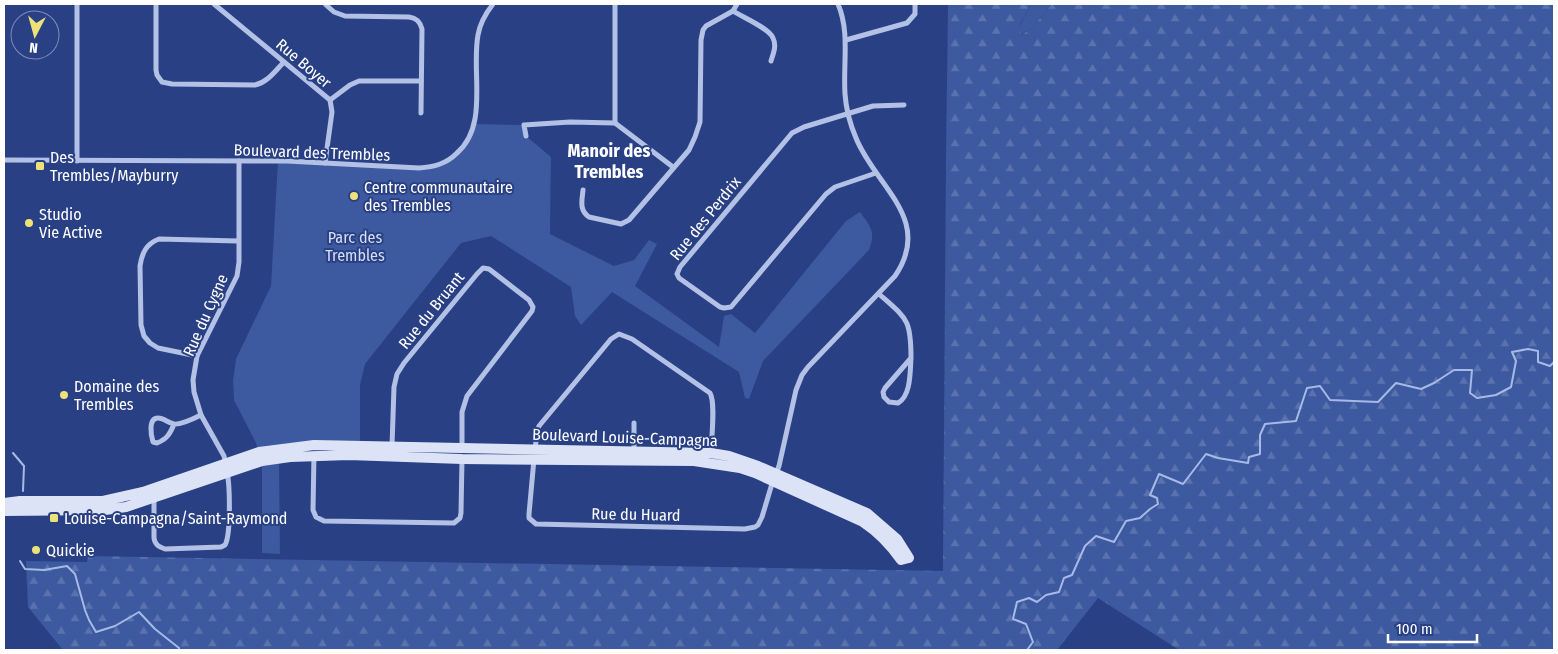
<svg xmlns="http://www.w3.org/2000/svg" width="1558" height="654" viewBox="0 0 1558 654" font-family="'Fira Sans Condensed',sans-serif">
	<defs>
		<pattern id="forest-firs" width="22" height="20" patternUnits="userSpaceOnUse" patternTransform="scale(1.25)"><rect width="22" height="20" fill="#3d59a0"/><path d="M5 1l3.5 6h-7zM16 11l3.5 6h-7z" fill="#5a72ae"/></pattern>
	</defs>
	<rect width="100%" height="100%" fill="#294084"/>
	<g fill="#3d59a0">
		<path d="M1031,4H1052L1032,28L1020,35L1019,27Z"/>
		<path d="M474,124L524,125L526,136L551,157L550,234L614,266L634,260L649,240L657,244L635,286L719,347L724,316L731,314L755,333L846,221L860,212C871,227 876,232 869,250L763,361L749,399L745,398L739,372L612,292L581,325L575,316L571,287L491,236L461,243L365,364L360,385V446L314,445L279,464L280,554L262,553V461L256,443L234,400L233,381L236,359L271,286L278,161L435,167L461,151Z"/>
	</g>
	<path fill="url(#forest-firs)" d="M948,4H1031L1019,26L1021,35L1032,28L1052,4H1554V650H1179L1098,598L1057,650H63L28,607L26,561L87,562L88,556L943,571L946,159Z"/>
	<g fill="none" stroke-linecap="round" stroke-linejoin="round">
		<g stroke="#a7bae7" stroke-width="2">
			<path d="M13,453L24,466L23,491"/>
			<path d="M20,561L25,569L44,570L67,566L75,574L85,610L89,620L96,632L115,626L139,612L155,629L179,648V650"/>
			<path d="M1027,650L1033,642L1026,624L1013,619L1017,602L1029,598L1037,602L1046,595L1059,592L1064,578L1072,575L1085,546L1096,536L1114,542L1126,521L1140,518L1150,509L1158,504L1157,498L1150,495L1159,474L1183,484L1206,454L1218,458L1248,463L1249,457L1260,454V435L1265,424L1296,421L1307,388L1320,386L1330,400L1378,402L1396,383L1421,389L1434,383L1454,370H1472L1470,393L1477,398L1496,395L1511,387L1516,361L1512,352L1528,349L1538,351V362L1550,366L1554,362"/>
		</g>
		<g stroke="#b3c1e7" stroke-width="5">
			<path d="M156,4V70L157,75L162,82L172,84L255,85C268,82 275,71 284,62"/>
			<path d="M214,4L330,100L332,112L325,163"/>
			<path d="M325,4L334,12L345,16L409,17C416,18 420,21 422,29L421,113"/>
			<path d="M733,11C742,17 769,28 773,38C777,46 773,54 771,61"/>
			<path d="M846,40L907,23L915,14V4"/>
			<path d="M330,100L350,85L359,81H421"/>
			<path d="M615,123V4"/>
			<path d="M526,136L524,125L570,122L615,123L673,167"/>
			<path d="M4,160L287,161L419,168C434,167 446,164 457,153C489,125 471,72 478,35C480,23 486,13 493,4"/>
			<path d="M77,161V4"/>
			<path d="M876,173L835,187L826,194L731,307L724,308L720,307L679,278L677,274L680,267L792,133L804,127L873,106L904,105"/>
			<path d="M583,190C582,201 579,210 589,217L621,224L629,220L689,150L695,137L700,122L701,40L703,30L706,26L733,11L737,4"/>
			<path d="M879,294C907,319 911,319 911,358L885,388L883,392L884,397L889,402L898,403C911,396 910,372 911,358"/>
			<path d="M197,356L158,348L150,343L144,336L141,325L140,266C142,253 146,244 159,239L238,241"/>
			<path d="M174,424C170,434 167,439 157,443L153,442C151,436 148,418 158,418C164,418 168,423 174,424C180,425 195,418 201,415"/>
			<path d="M392,446L394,387L397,374L404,363L477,274L483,268L489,269L529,300L533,307L532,311L467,396L462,412V448"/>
			<path d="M535,450L537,432L539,426L611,339L619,334L632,339L710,393C716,403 711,441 711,455"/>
			<path d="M634,453V423"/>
			<path d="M314,454L313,510L316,517L324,521L454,523L460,518L461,513L462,459"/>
			<path d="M534,459L529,514V518L536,524L745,529L755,527L758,525L762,517L771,487L779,466L796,390L802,375L808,367L895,276C934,219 875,186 856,138C850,124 846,109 845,94C843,63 850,32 838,4"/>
			<path d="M226,464L224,456L201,415L194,392L193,380L197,356L237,276L239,262V161"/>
			<path d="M154,499V538C155,545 159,547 165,549L221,547L225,545C231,535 230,485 227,472"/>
		</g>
		<path stroke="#dce3f6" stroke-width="10" d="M4,503L20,501H103L143,492L259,452L314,445L711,453L729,456L758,466L867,513L897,539L909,558L901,560C890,544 878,532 863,522L755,473L740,468L694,461L462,459L349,455L290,457L262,461L126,507L105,510L4,511"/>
	</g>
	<g fill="#eee179" stroke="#294084" stroke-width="2">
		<rect x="35" y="161" width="10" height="10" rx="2.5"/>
		<circle cx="354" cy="196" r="5"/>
		<circle cx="29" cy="223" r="5"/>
		<circle cx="64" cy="395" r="5"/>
		<rect x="49" y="513" width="10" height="10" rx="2.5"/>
		<circle cx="36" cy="550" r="5"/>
	</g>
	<g text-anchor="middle" stroke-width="4" stroke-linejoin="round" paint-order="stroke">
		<g font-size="16" fill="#fff" stroke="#294084">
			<text transform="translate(304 63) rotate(40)" y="6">Rue Boyer</text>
			<text transform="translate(312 152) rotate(2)" y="6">Boulevard des Trembles</text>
			<text transform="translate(705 218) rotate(-51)" y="6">Rue des Perdrix</text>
			<text transform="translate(431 310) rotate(-51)" y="6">Rue du Bruant</text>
			<text transform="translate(205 315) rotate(-66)" y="6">Rue du Cygne</text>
			<text transform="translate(625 437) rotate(2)" y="6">Boulevard Louise-Campagna</text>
			<text transform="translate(636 514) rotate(1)" y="6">Rue du Huard</text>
		</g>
		<g font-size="16" fill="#fff" stroke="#294084" text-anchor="start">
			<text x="50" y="163">Des<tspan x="50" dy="18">Trembles/Mayburry</tspan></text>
			<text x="364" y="193">Centre communautaire<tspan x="364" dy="18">des Trembles</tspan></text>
			<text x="39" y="220">Studio<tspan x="39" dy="18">Vie Active</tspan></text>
			<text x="74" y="392">Domaine des<tspan x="74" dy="18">Trembles</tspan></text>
			<text x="64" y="524">Louise-Campagna/Saint-Raymond</text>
			<text x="46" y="556">Quickie</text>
		</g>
		<g font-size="16" fill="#d6dff6" stroke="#294084">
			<text x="355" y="243">Parc des<tspan x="355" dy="18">Trembles</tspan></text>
		</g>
		<g font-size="18" font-weight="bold" fill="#fff" stroke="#294084">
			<text x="609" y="157">Manoir des<tspan x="609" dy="21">Trembles</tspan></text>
		</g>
	</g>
	<rect width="1558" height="654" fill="none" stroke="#ffffff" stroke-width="10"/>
	<g transform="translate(35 35) rotate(186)"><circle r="24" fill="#294084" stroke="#7f8cb5"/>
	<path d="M0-4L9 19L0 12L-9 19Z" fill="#eee179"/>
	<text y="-8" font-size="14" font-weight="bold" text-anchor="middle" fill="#ffffff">N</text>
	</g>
	<path d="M1388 634v8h89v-8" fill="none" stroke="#ffffff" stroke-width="2.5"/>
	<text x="1396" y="634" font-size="15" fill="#ffffff" stroke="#294084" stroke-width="4" paint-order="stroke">100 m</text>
</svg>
